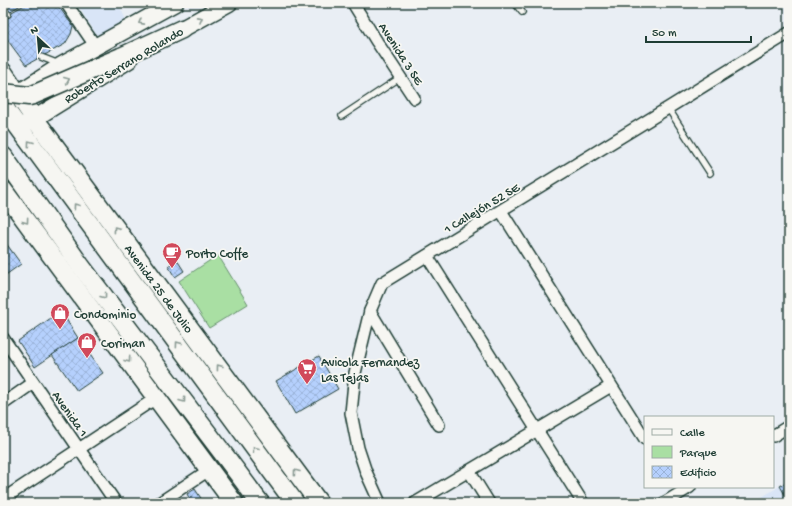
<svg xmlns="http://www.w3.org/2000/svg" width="792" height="506" viewBox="0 0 792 506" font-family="'Gochi Hand',sans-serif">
	<defs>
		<pattern id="building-cross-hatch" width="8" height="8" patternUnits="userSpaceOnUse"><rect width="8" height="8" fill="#b5d0fd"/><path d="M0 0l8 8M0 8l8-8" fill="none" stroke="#9bb4d9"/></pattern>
	</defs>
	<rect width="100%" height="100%" fill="#e9eef4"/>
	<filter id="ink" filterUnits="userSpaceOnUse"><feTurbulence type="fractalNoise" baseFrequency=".025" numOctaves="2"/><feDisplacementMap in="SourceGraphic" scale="8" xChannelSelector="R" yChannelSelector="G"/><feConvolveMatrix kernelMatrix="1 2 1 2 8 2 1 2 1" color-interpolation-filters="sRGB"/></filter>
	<g filter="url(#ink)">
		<g fill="#d9e5f7">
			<path d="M87,3H118L127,22L98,37L79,7Z"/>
			<path d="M780,486L789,503H752Z"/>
		</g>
		<path fill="#a9dfa3" stroke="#648e6c" d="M218,255L248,304L209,328L179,281Z"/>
		<g fill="url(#building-cross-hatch)" stroke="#1f3d34">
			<path d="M3,3H24L9,12Z"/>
			<path d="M28,3H56L73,26L71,34L65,44L26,65L3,34V17Z"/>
			<path d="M3,239L21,264L3,277Z"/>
			<path d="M177,260L184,271L175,277L168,266Z"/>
			<path d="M61,311L78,338L35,367L18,341Z"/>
			<path d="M78,338L103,373L77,391L52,355Z"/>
			<path d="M319,356L338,389L295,414L276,381Z"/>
			<path d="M789,481V502L780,486Z"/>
			<path d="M195,489L204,503H192L187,494Z"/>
		</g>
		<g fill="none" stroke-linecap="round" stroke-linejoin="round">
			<defs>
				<g id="service">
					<path d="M515,3L522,12"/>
					<path d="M3,13L8,14"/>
					<path d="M41,57L59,64"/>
					<path d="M668,108L710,173"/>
					<path d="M342,116L401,77"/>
				</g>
				<g id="minor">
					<path d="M66,3L96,47"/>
					<path d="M353,3L377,42L414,98"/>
					<path d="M501,211L645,439"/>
					<path d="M427,256L583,503"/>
					<path d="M370,311L439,425"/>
					<path d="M3,338L116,503"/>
					<path d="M3,404L33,383"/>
					<path d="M773,436L789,426"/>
					<path d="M469,471L489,503"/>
					<path d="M3,499L156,398"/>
					<path d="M159,503L209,470"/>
					<path d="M380,503L366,472L358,448L351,413L355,373L370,311L382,283L668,108L789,33"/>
					<path d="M415,503L611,386"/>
					<path d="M664,503L690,487"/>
				</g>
				<g id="secondary">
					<path d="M171,35L229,3"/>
					<path d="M9,99L62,65L175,3"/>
					<path d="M24,125L129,60"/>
				</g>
				<g id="primary">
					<path d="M121,57L182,29"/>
					<path id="s1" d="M3,72L34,118L319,503"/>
					<path d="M3,106L295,503"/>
					<path d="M3,156L80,265L228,460L260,503"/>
					<path d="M3,190L234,503"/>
				</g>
			</defs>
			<use href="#service" stroke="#1f3d34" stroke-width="8"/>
			<use href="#minor" stroke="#1f3d34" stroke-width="14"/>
			<use href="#secondary" stroke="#1f3d34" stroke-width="19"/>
			<use href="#primary" stroke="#1f3d34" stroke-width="21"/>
			<use href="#service" stroke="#f6f6f2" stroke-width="5.5"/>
			<use href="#minor" stroke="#f6f6f2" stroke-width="11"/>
			<use href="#secondary" stroke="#f6f6f2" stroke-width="16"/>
			<use href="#primary" stroke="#f6f6f2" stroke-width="18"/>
			<defs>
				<path id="primary-bridge" d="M3,93L29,96L33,95L121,57"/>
			</defs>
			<use href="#primary-bridge" stroke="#1f3d34" stroke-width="21" stroke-linecap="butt"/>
			<use href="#primary-bridge" stroke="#f6f6f2" stroke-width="18"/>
		</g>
		<defs><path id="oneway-chevron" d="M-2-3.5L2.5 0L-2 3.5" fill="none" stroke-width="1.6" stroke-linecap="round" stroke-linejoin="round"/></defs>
		<g stroke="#8a9a93">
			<use href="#oneway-chevron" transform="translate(200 19) rotate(-29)"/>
			<use href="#oneway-chevron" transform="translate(141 22) rotate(151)"/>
			<use href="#oneway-chevron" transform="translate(67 80) rotate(-23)"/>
			<use href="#oneway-chevron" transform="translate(30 143) rotate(-126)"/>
			<use href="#oneway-chevron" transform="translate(76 206) rotate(-126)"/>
			<use href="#oneway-chevron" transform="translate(26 221) rotate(54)"/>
			<use href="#oneway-chevron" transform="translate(116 229) rotate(-127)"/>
			<use href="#oneway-chevron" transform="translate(104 296) rotate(53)"/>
			<use href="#oneway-chevron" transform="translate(178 344) rotate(-126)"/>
			<use href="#oneway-chevron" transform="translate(128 360) rotate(54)"/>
			<use href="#oneway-chevron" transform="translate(219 367) rotate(-127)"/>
			<use href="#oneway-chevron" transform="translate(183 400) rotate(53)"/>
			<use href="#oneway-chevron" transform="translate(255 449) rotate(-126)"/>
			<use href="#oneway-chevron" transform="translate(296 472) rotate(-127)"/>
		</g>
	</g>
	<defs>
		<symbol id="cafe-pin" viewBox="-11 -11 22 30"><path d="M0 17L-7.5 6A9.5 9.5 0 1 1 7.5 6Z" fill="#d1495b" stroke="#f6f6f2"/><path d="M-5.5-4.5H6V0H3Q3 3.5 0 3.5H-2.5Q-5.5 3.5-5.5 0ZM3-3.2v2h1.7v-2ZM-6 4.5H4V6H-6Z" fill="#fff"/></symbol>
		<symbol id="shop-pin" viewBox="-11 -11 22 30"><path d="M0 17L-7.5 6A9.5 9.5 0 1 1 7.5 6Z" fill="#d1495b" stroke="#f6f6f2"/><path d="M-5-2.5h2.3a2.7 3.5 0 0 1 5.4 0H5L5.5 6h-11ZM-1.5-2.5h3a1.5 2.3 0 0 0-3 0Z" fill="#fff"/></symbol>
		<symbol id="supermarket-pin" viewBox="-11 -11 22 30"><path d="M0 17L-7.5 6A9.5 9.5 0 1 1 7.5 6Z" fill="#d1495b" stroke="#f6f6f2"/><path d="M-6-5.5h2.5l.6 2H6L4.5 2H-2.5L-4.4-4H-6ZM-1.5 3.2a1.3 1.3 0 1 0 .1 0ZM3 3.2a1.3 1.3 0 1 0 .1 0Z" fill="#fff"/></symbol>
	</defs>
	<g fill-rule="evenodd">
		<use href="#cafe-pin" x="161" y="241" width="22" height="30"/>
		<use href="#shop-pin" x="49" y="302" width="22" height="30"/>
		<use href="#shop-pin" x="76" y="331" width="22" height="30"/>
		<use href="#supermarket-pin" x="296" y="357" width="22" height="30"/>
	</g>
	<g text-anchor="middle" stroke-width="3.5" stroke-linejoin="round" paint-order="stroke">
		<g font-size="13" fill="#1f3d34" stroke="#f6f6f2">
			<text transform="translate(402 53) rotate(57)" y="5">Avenida 3 SE</text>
			<text transform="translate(123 64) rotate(-31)" y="5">Roberto Serrano Rolando</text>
			<text transform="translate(481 207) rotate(-31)" y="5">1 Callejón 52 SE</text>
			<text dy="5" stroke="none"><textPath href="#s1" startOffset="267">Avenida 25 de Julio</textPath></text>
			<text transform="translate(71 413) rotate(55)" y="5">Avenida 1</text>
		</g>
		<g font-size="13" fill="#1f3d34" stroke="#f6f6f2" text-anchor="start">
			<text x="186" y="257">Porto Coffe</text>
			<text x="74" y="318">Condominio</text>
			<text x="101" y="347">Coriman</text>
			<text x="321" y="366">Avicola Fernandez<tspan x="321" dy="15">Las Tejas</tspan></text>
		</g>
	</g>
	<rect width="792" height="506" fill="none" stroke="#f6f6f2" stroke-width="16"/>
	<rect x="8" y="8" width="776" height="490" fill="none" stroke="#1f3d34" stroke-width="1.5" filter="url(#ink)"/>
	<rect x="644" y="416" width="130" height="72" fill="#f6f6f2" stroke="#a0aca6"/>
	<rect x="652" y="429" width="20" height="6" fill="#f6f6f2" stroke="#a0aca6"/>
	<text x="680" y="436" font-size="12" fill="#1f3d34">Calle</text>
	<rect x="652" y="446" width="20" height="12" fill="#a9dfa3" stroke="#a0aca6"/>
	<text x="680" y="456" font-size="12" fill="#1f3d34">Parque</text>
	<rect x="652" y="466" width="20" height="12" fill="url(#building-cross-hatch)" stroke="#a0aca6"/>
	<text x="680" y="476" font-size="12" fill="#1f3d34">Edificio</text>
	<g transform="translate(38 38) rotate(334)" stroke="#f6f6f2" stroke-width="3" paint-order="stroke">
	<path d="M0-3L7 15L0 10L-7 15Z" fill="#1f3d34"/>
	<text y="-6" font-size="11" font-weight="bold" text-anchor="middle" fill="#1f3d34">N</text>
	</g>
	<path d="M646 36v6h105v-6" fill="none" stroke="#1f3d34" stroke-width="2"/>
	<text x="652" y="36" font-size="12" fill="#1f3d34" stroke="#f6f6f2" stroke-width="3" paint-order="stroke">50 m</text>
</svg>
